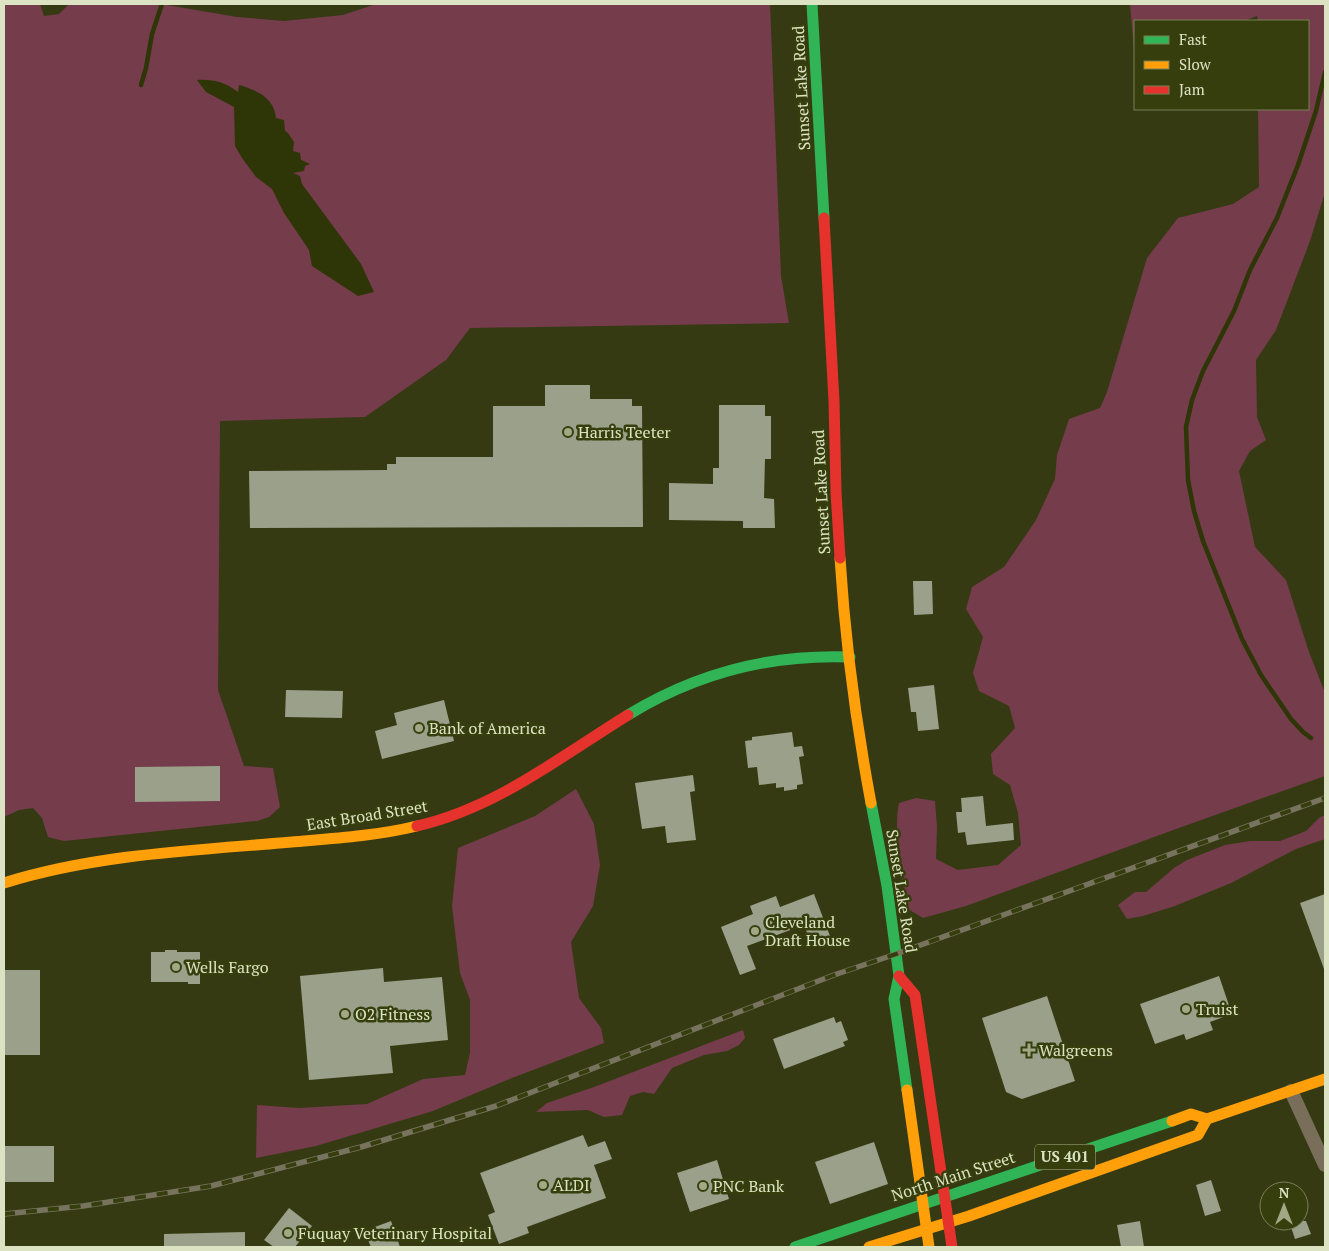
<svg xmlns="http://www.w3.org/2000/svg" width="1329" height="1251" viewBox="0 0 1329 1251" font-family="'PT Serif',serif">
	<rect width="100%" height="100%" fill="#353a13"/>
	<g fill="#753c4c">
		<path d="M4,4H40L44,16L59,14L69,4H161L237,17L284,21L343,15L376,4H770L781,276L789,323L470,328L446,360L365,417L220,421L218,690L244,766L273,768L280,807L269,817L257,821L64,841L48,837L42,818L33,808L19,810L4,817Z"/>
		<path d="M1130,4H1325V192L1310,241L1276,330L1256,360L1257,417L1266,440L1250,451L1239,471L1255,547L1286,580L1309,652L1325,693V776L1176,829L966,906L923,918L908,909C902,882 893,829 899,803L916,798L935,801L937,827L936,859L958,870L998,865L1021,845L1018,813L1010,785L993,774L991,754L1015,728L1009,706L979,691L973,673L983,637L966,609L972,587L1004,567L1036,520L1055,479L1057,455L1069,419L1100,408L1107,392L1147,258L1178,218L1233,204L1259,187L1258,109H1308V21H1258L1257,16L1244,21H1135V61Z"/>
		<path d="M576,789L594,824L600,865L593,906L571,942L579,998L601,1028L604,1043L512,1078L433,1111L316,1146L256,1158L257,1105L299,1108L367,1104L423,1079L465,1075L470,1053V1000L460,973L452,906L458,848L535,816Z"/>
		<path d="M1325,815V839L1296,849L1231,883L1175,906L1143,916L1127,919L1118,905L1135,892H1146L1174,868L1187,860L1225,845L1250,841H1280L1306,831L1319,818Z"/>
		<path d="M743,1030L745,1038L739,1045L727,1051L704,1055L672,1068L654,1094L643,1092L630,1096L622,1115L604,1117L588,1110L536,1112L547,1103L594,1087Z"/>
	</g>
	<path fill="#2e3506" d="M197,80C213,79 225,82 238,92L239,85C257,90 274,98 276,118L284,120L285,131L288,133L294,142L293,151L300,153L301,160L310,164L305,166L304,171L293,173L300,176L302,184L361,264L374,292L358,296L312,266L309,250L284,213L272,189L256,177L242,158L235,146L234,107L206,92Z"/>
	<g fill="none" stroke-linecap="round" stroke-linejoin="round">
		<g stroke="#2e3506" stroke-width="4.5">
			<path d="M141,85L146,68L152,34L162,4"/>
			<path d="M1311,738L1303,732L1291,719L1261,675L1242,639L1203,541L1194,511L1188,480L1186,427L1192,400L1203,371L1234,311L1250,270L1277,218L1298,165L1316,111L1325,72"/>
		</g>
	</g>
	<g fill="#9aa089">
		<path d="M545,385H590V399H632V406H642L643,527L250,528L249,471L387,470V464H396V457H493V406H545Z"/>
		<path d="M719,405H765V416H771V459H765L764,498L774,499L775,528H743V521L669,520V483L713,484V468H719Z"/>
		<path d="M913,581H932L933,614L914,615Z"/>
		<path d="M934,685L939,729L918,731L916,712H911L908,688Z"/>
		<path d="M286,690L343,691L342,718L285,717Z"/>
		<path d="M444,700L454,741L382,759L375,731L397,725L394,713Z"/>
		<path d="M792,732L794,747L802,746L804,756L799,757L803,784L797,785V789L784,791V787L776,788V783L759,785L757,767L748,768L745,741L752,740V737Z"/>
		<path d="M220,766V801L135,802V767Z"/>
		<path d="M693,775L695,791L690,792L696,840L667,843L665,826L642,829L635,783Z"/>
		<path d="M983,796L986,826L1013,823L1014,840L967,845L965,832L958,833L956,812H962L961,798Z"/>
		<path d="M814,894L830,936L811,943L804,925L747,946L756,969L740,975L721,927L753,914L750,906L776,896L780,907Z"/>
		<path d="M1325,894V969H1324L1300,903Z"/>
		<path d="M165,950H177V952H200V984H188V982H151V952H165Z"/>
		<path d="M383,968L384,982L442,977L448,1040L390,1046L393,1073L309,1080L300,976Z"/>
		<rect x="4" y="970" width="36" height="85"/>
		<path d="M1219,976L1232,1014L1210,1022L1213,1030L1186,1040L1184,1034L1155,1044L1140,1004Z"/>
		<path d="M1047,996L1075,1081L1022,1099L1006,1092L982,1018Z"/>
		<path d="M834,1017L836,1023L841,1021L848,1040L843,1042L845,1046L784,1069L773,1039Z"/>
		<path d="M583,1135L588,1147L605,1141L612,1159L594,1165L606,1198L527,1227L529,1233L499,1244L488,1215L495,1212L480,1173Z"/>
		<path d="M874,1142L888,1184L830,1204L815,1162Z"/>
		<rect x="4" y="1146" width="50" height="36"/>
		<path d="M717,1160L729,1199L690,1212L677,1173Z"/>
		<path d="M1211,1180L1221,1211L1205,1216L1196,1185Z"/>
		<path d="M289,1208L312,1226L295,1247H274L264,1240Z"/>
		<path d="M391,1221L400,1247H371L364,1231Z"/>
		<path d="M1140,1221L1144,1247H1121L1117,1225Z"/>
		<path d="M1289,1221H1306L1311,1234L1295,1239Z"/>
		<path d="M245,1232V1247H164V1234Z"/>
	</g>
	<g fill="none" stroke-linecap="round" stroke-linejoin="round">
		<path stroke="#786e5a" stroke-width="14" d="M1291,1091L1325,1165"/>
		<g stroke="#30b455" stroke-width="11">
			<path d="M812,4L824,218"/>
			<path d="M628,715C695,674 771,654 850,657"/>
			<path d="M871,803L887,886L899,976L894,999L907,1090"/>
			<path d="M795,1247L1172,1121"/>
		</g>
		<g stroke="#ff9f0a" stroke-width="11">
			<path d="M840,558C845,639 856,723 871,803"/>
			<path d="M4,883C100,853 204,850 304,841C341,838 380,835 417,826"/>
			<path d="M907,1090L929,1247"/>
			<path d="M1172,1121L1191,1114L1207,1119L1325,1079"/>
			<path d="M869,1247L969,1216L1198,1135L1207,1119"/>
		</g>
		<g stroke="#e5322d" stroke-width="11">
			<path d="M824,218L834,401L836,492L840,558"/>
			<path d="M417,826C496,808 560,757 628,715"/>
			<path d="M899,976L915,995L952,1247"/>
		</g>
		<defs>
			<path id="rail" d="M4,1214L83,1206L211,1186L361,1147L496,1106L834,975L896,954L1325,798"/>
		</defs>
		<use href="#rail" stroke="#78735f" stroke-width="5.5"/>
		<use href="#rail" stroke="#373e0d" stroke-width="4" stroke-dasharray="11" stroke-linecap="butt"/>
	</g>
	<g fill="#a2a885" stroke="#373e0d" stroke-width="2">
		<circle cx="568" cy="432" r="5"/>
		<circle cx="419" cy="728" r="5"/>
		<circle cx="755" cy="931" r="5"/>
		<circle cx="176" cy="967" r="5"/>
		<circle cx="1186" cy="1009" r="5"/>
		<circle cx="345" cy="1014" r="5"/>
		<path d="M1026.5 1042.5h5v5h5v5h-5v5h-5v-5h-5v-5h5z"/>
		<circle cx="543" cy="1185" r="5"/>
		<circle cx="703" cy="1186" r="5"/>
		<circle cx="288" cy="1233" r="5"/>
	</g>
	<g text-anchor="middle" stroke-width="5" stroke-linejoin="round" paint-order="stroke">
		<rect fill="#373e0d" stroke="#aab28c" stroke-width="1" x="1035" y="1144.5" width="60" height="25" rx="4"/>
		<g font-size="15" font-weight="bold" fill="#dce3c3">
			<text x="1065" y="1162">US 401</text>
		</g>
		<g font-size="16" fill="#dce3c3" stroke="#373e0d">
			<text transform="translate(801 88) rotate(-93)" y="6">Sunset Lake Road</text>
			<text transform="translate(821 492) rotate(-93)" y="6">Sunset Lake Road</text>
			<text transform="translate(367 815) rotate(-9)" y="6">East Broad Street</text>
			<text transform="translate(902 891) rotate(81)" y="6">Sunset Lake Road</text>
			<text transform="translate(953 1176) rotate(-18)" y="6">North Main Street</text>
		</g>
		<g font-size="16" fill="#dce3c3" stroke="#373e0d" text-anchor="start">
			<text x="578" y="438">Harris Teeter</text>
			<text x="429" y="734">Bank of America</text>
			<text x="765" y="928">Cleveland<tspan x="765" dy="18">Draft House</tspan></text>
			<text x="186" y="973">Wells Fargo</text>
			<text x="1196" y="1015">Truist</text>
			<text x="355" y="1020">O2 Fitness</text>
			<text x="1039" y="1056">Walgreens</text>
			<text x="553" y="1191">ALDI</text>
			<text x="713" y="1192">PNC Bank</text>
			<text x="298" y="1239">Fuquay Veterinary Hospital</text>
		</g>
	</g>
	<rect width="1329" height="1251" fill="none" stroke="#dce3c3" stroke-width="10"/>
	<rect x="1134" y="20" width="175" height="90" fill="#373e0d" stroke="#798056"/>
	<rect x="1144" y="36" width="25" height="8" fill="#30b455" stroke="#798056"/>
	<text x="1179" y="45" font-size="15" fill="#dce3c3">Fast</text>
	<rect x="1144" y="61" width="25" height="8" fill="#ff9f0a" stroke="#798056"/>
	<text x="1179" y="70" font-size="15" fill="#dce3c3">Slow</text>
	<rect x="1144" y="86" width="25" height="8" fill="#e5322d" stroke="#798056"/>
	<text x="1179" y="95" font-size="15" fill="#dce3c3">Jam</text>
	<g transform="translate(1284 1206)"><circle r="24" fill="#373e0d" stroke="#798056"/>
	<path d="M0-4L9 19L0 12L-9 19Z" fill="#a2a885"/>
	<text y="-8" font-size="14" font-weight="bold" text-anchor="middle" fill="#dce3c3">N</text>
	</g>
</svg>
